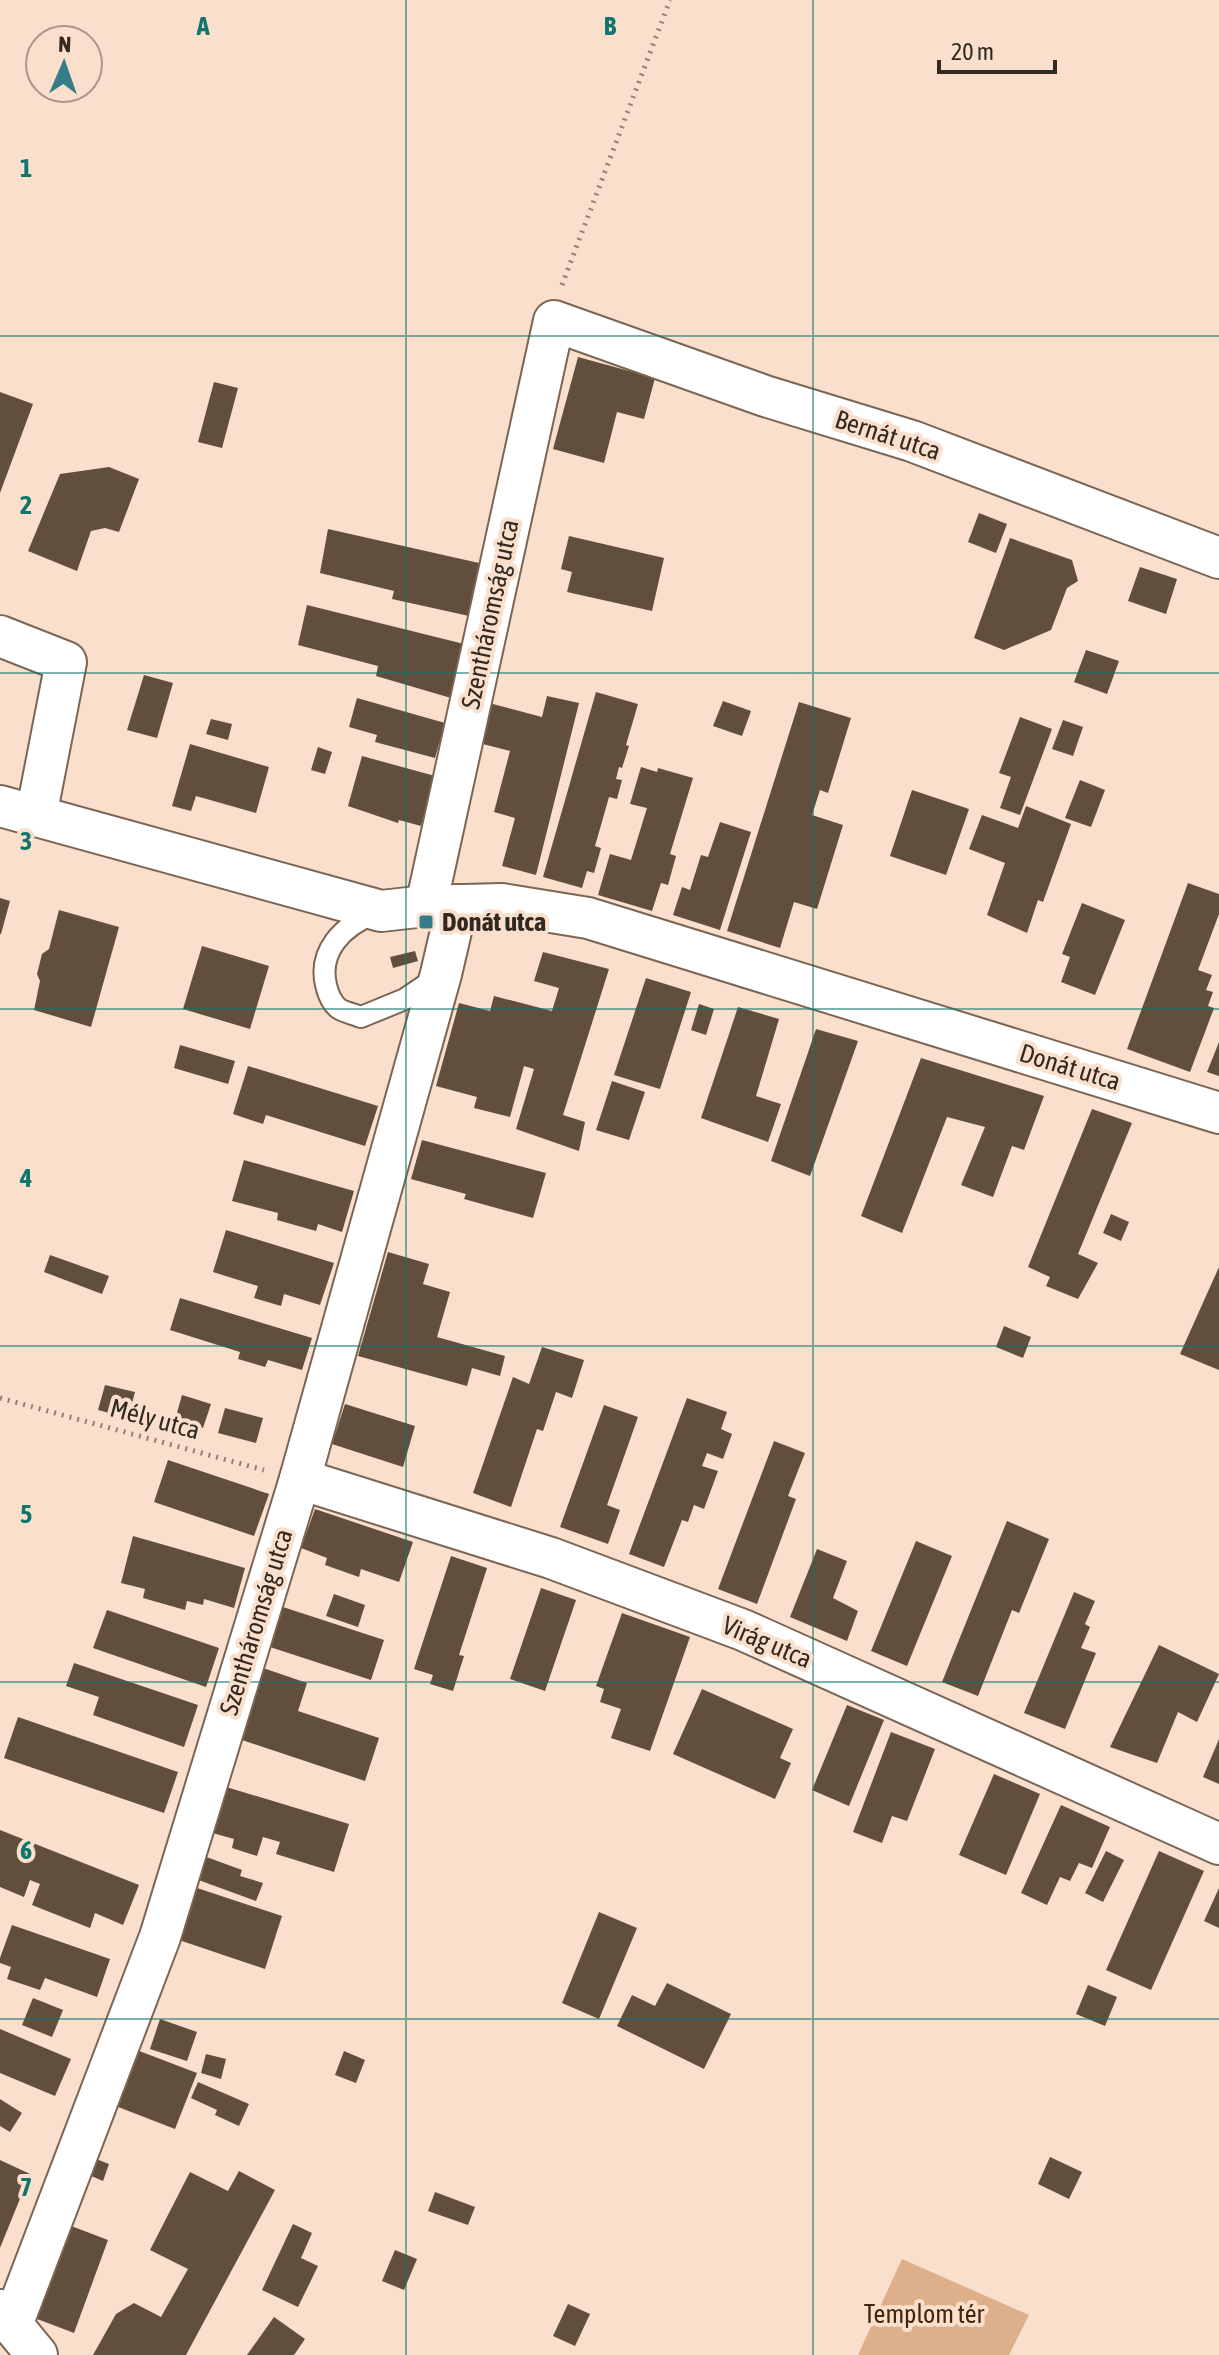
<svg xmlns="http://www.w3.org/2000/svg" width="1219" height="2355" viewBox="0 0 1219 2355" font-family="'Asap Condensed',sans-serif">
	<rect width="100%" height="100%" fill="#f9dfcc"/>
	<path fill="#ddaf8b" d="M902,2259L1029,2315L1009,2355H858Z"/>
	<g fill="#624e3d">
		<path d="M578,357L655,378L644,419L617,412L604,463L553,449Z"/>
		<path d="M214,382L238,388L222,448L198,442Z"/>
		<path d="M0,392L33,404L0,493Z"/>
		<path d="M109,467L139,479L119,532L105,528L91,531L77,571L28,551L60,474Z"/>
		<path d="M979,513L1007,524L996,553L968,542Z"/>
		<path d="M328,529L479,563L469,616L392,599L394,591L320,573Z"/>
		<path d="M569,536L664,558L652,611L567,592L572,572L561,569Z"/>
		<path d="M1010,538L1072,560L1078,581L1067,588L1051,630L1004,650L974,638Z"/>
		<path d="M1140,567L1177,579L1166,614L1128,601Z"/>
		<path d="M307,605L464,644L451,698L376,676L378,666L298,645Z"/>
		<path d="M1086,650L1119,661L1107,694L1074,682Z"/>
		<path d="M144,675L173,683L157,738L127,730Z"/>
		<path d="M596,692L638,704L626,745L629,746L622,768L619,767L616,779L622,780L617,799L609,797L595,846L601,848L594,873L587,871L582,888L543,877Z"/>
		<path d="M547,696L579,703L536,875L502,866L515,818L494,812L510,751L479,743L489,703L542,717Z"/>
		<path d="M357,698L445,723L435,758L375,742L377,735L349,727Z"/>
		<path d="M723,701L751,711L742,736L713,726Z"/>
		<path d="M799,702L851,718L828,793L820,790L812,815L843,825L817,909L794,902L780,948L727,931Z"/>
		<path d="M1020,717L1052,729L1020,815L1000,808L1011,777L999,773Z"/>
		<path d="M211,719L232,724L228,740L206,734Z"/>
		<path d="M1063,720L1083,727L1073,756L1052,749Z"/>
		<path d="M190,744L269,767L256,813L196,796L191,811L172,806Z"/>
		<path d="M318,747L332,752L325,774L311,770Z"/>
		<path d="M362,756L435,776L421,826L399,820L398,823L348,806Z"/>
		<path d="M641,767L657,772L658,768L693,778L670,854L676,856L668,885L661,883L652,911L598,895L610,854L631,860L647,808L630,804Z"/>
		<path d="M1080,780L1105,790L1091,827L1065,818Z"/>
		<path d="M912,790L969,809L946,875L890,856Z"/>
		<path d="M1026,806L1071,824L1043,902L1038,900L1027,933L987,915L1005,863L969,849L982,815L1018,828Z"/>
		<path d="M720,822L751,832L720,930L673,915L682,887L690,890L701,855L708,857Z"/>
		<path d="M1188,883L1219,894V914L1198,970L1212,975L1206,990L1213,992L1208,1006L1214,1008L1190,1072L1127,1049Z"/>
		<path d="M0,898L10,901L1,934H0Z"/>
		<path d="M1082,903L1125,920L1095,995L1061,982L1070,957L1062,954Z"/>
		<path d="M59,910L119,927L91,1027L34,1010L40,981L37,974L42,954L49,949Z"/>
		<path d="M202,946L269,966L250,1029L183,1009Z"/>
		<path d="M415,951L418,961L393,968L390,957Z"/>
		<path d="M543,952L609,969L563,1115L585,1122L579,1151L516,1129L534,1069L524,1066L510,1117L474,1108L477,1097L436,1086L459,1003L490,1011L494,996L552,1011L559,988L534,981Z"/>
		<path d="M646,978L691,992L660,1089L614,1075Z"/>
		<path d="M699,1004L714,1009L706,1035L691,1030Z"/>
		<path d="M738,1007L779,1019L756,1096L781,1104L768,1142L701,1118Z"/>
		<path d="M816,1029L858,1041L810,1176L771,1161Z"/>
		<path d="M1219,1042V1076L1207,1072Z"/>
		<path d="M180,1045L235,1061L228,1084L174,1068Z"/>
		<path d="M921,1058L1044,1096L1024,1150L1012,1146L993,1197L961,1185L985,1127L947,1117L902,1233L861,1216Z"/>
		<path d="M248,1066L378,1106L365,1146L266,1115L263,1124L233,1114Z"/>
		<path d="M612,1081L645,1092L629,1140L596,1130Z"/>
		<path d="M1092,1109L1132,1123L1078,1254L1098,1263L1078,1299L1046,1286L1050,1277L1028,1267Z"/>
		<path d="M422,1140L546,1173L533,1218L464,1199L466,1194L411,1179Z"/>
		<path d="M244,1160L354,1191L342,1232L318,1224L316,1231L277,1220L278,1213L232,1201Z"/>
		<path d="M1111,1214L1129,1222L1121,1241L1103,1233Z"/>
		<path d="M226,1230L334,1263L320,1305L284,1294L281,1306L254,1298L258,1286L213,1272Z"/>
		<path d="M388,1252L429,1264L423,1284L450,1292L437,1337L505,1356L500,1376L472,1368L467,1386L358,1356Z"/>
		<path d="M50,1255L109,1276L102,1294L44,1272Z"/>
		<path d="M1219,1267V1370L1180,1354Z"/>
		<path d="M180,1298L312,1338L302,1370L268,1360L265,1367L238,1359L240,1352L170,1330Z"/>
		<path d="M1004,1326L1031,1337L1023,1358L996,1347Z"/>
		<path d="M542,1347L584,1360L572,1398L556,1392L543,1431L537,1429L511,1507L473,1493L513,1377L529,1384Z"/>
		<path d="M105,1385L135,1392L128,1418L98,1410Z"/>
		<path d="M182,1395L211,1404L203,1428L175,1420Z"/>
		<path d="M687,1398L727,1412L721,1429L732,1434L723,1459L707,1453L702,1466L718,1471L704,1509L694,1505L688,1522L682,1520L664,1567L629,1554Z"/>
		<path d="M345,1404L415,1426L403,1467L332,1444Z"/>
		<path d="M604,1405L638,1417L607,1505L620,1510L608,1544L560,1527Z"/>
		<path d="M225,1408L263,1418L256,1443L218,1433Z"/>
		<path d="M774,1441L805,1453L788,1496L796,1499L757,1604L718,1589Z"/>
		<path d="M168,1460L269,1494L254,1536L154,1502Z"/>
		<path d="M315,1509L413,1542L399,1582L361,1569L359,1577L325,1565L327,1558L301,1548Z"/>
		<path d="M1007,1521L1049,1539L1019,1613L1012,1610L978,1696L942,1682Z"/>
		<path d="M133,1536L245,1568L234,1608L204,1599L203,1605L187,1601L185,1610L143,1598L145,1589L121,1583Z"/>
		<path d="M916,1541L952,1556L907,1666L871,1651Z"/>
		<path d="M817,1549L847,1561L833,1598L858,1611L847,1641L790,1617Z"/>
		<path d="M451,1556L487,1568L459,1655L464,1656L453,1691L430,1684L433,1675L414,1669Z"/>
		<path d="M541,1588L576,1600L545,1691L510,1679Z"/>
		<path d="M1074,1592L1095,1601L1085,1624L1090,1627L1081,1648L1096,1653L1065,1729L1024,1713Z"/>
		<path d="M334,1594L365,1605L358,1627L326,1616Z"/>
		<path d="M283,1607L384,1640L371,1680L270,1647Z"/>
		<path d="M107,1610L219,1648L206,1687L93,1648Z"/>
		<path d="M622,1613L690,1637L650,1751L611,1738L621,1709L600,1702L604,1689L596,1686Z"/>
		<path d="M1159,1645L1219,1674L1197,1722L1178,1712L1157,1763L1110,1747Z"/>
		<path d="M74,1663L198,1705L184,1747L93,1715L99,1697L66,1686Z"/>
		<path d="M263,1668L307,1683L298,1711L379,1738L365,1781L239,1739Z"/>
		<path d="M702,1689L793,1729L780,1758L791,1763L775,1799L673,1754Z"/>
		<path d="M847,1705L884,1720L849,1806L812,1790Z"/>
		<path d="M18,1717L178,1772L164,1813L4,1758Z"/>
		<path d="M891,1732L935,1749L907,1821L892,1816L882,1843L853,1832Z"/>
		<path d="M1219,1739V1784L1203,1777Z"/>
		<path d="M994,1774L1040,1794L1006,1875L959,1855Z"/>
		<path d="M223,1786L349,1824L334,1872L276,1854L280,1842L263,1837L257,1856L232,1848L234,1839L209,1832Z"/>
		<path d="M1061,1805L1110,1827L1092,1868L1079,1863L1070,1881L1060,1877L1047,1905L1021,1893Z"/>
		<path d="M0,1830L139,1885L123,1925L95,1913L90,1928L32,1905L40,1884L30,1880L24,1897L0,1887Z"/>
		<path d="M1106,1851L1124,1860L1103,1902L1085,1893Z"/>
		<path d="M1159,1851L1204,1871L1151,1990L1106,1970Z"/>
		<path d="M201,1855L242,1870L240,1876L263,1883L256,1901L193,1878Z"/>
		<path d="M191,1886L282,1916L265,1969L173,1938Z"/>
		<path d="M1219,1888V1928L1204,1921Z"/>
		<path d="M599,1912L637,1928L599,2019L562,2003Z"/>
		<path d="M12,1925L110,1959L97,1997L45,1978L40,1990L7,1979L11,1967L0,1963V1958Z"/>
		<path d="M667,1983L731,2014L704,2069L617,2026L632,1995L655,2006Z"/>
		<path d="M1088,1985L1117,1997L1105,2026L1076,2014Z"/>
		<path d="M33,1998L63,2010L52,2037L22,2025Z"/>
		<path d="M160,2019L197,2032L187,2061L150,2049Z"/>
		<path d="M0,2029L71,2059L55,2096L0,2073Z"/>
		<path d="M134,2049L197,2073L175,2129L113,2105Z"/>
		<path d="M344,2051L365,2060L356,2083L335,2075Z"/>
		<path d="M206,2054L226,2059L221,2079L201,2073Z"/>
		<path d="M198,2082L249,2104L239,2126L215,2115L217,2110L191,2098Z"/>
		<path d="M0,2099L22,2113L10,2132L0,2126Z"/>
		<path d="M1050,2157L1082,2172L1069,2199L1038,2184Z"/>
		<path d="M96,2159L109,2164L103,2181L89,2175Z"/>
		<path d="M0,2160L30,2174L0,2248Z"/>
		<path d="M239,2171L275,2190L186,2355H93L116,2314L134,2303L161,2317L188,2269L150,2250L190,2172L228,2191Z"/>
		<path d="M435,2192L475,2207L468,2225L428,2211Z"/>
		<path d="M66,2224L108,2240L74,2333L32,2317Z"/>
		<path d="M293,2224L312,2233L301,2258L318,2266L298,2307L262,2290Z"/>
		<path d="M395,2250L417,2259L404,2290L382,2281Z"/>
		<path d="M568,2304L590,2314L575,2346L553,2336Z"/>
		<path d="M274,2317L305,2339L294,2355H247Z"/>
	</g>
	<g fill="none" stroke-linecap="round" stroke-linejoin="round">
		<defs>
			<path id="lane" d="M373,914C343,926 318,951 326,985C328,994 331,1002 338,1008C343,1012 354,1014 361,1017L405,999L436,978"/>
			<g id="street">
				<path d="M0,636L66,662L36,816"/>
				<path d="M0,806L381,911L426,906L502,904L588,918L1219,1113"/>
				<path d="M426,906L554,321L765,396L912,441L1219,558"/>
				<path d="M300,1479L551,1558L743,1630L1219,1844"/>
				<path d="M0,2310L37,2355"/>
				<path d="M12,2325L160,1937L300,1479L441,974L457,905"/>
			</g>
		</defs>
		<use href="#lane" stroke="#7b6554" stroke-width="24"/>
		<use href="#street" stroke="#7b6554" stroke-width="44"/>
		<g stroke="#938174" stroke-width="5" stroke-dasharray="2 6" stroke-linecap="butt">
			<path d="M562,285L670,0"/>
			<path d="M0,1398L264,1470"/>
		</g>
		<use href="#lane" stroke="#fff" stroke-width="20"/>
		<use href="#street" stroke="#fff" stroke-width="40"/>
	</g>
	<path fill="none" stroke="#0f766e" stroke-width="2" stroke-opacity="0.55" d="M406,0V2355M813,0V2355M0,336H1219M0,673H1219M0,1009H1219M0,1346H1219M0,1682H1219M0,2019H1219"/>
	<rect fill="#367c89" stroke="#f9dfcc" stroke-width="3" x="418" y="914" width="16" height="16" rx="4"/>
	<g text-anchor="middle" stroke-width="8" stroke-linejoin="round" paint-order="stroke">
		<g font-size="26" fill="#322921" stroke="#f9dfcc">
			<text transform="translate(888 435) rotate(18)" y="9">Bernát utca</text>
			<text transform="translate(490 614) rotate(-78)" y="9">Szentháromság utca</text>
			<text transform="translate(1070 1067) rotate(17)" y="9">Donát utca</text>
			<text transform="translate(155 1419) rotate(15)" y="9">Mély utca</text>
			<text transform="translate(256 1622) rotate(-73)" y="9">Szentháromság utca</text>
			<text transform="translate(767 1642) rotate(23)" y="9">Virág utca</text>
		</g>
		<g font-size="26" font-weight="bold" fill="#322921" stroke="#f9dfcc" text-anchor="start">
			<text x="442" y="931">Donát utca</text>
		</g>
		<g font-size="26" fill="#432609" stroke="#f9dfcc">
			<text x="924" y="2323">Templom tér</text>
		</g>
	</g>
	<g font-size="26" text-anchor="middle" font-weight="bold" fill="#0f766e" stroke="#f9dfcc" stroke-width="8" stroke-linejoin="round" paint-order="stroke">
		<text x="203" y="35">A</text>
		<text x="610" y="35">B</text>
		<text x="26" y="177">1</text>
		<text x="26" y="514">2</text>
		<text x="26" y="850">3</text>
		<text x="26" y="1187">4</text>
		<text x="26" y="1523">5</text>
		<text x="26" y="1859">6</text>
		<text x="26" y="2196">7</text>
	</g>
	<g transform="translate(64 64) rotate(2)"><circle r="38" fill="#f9dfcc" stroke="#a99688" stroke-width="2"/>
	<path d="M0-6L14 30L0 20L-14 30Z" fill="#367c89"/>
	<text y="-12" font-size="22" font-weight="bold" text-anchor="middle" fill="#322921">N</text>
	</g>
	<path d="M939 60v12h116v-12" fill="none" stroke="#322921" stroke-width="4"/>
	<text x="951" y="60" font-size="24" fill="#322921" stroke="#f9dfcc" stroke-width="6" paint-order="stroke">20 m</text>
</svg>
